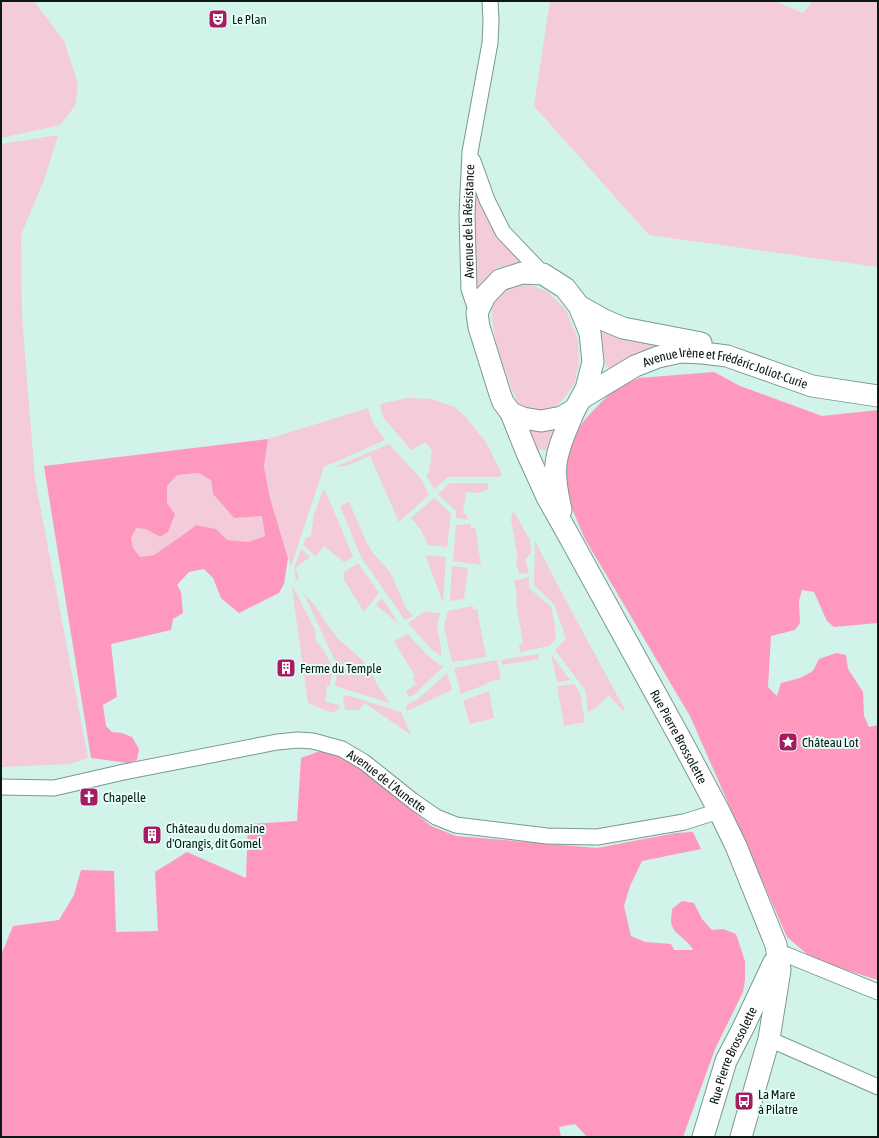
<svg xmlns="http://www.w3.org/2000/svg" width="879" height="1138" viewBox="0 0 879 1138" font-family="'Asap Condensed',sans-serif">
	<rect width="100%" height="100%" fill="#d1f3ea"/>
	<g fill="#f4cbd9">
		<path d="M1,1H34L64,41L78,84L75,106L60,125L1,138Z"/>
		<path d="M550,1H775L803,13L813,1H878V267L649,235L534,106Z"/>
		<path d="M58,135L45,177L21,235L22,317L35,479L88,758L70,764L1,767V144Z"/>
		<path d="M477,196L488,221L504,242L521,263L496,268L478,287L474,268L473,199Z"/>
		<path d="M528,284L548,292L566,310L578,340L579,363L574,385L558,405L548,411L536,413L521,408C509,386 481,316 497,294C504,285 517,285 528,284Z"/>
		<path d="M601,331L653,342L655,348L610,368L606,366Z"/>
		<path d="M407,398L432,399L454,407L465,416L485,441L502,474L499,477H448L434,489L426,475L429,472L432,451L426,442L411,450L383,417L380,404Z"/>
		<path d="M368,408L372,421L385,440L324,467L291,566L270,498L264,467L268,439Z"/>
		<path d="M559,426L552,451L538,449L530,450L525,430H545Z"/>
		<path d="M389,444L421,479L429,495L399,522L370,456L346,466L335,467Z"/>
		<path d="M199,473L211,480L213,494L234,518L262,515L265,536L248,542L226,540L216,529L196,525L187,532L154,555L140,557L133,548L131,538L136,528L146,529L159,537L167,503V486L177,475Z"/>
		<path d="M450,483H488V489L479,493L466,492L463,513L467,515V519L456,518V511L438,494Z"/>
		<path d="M324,489L329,499L353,557L344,562L324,546L316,556L303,545L306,538L311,536L314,514Z"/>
		<path d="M434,498L451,513L447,547L428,545L421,530L411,518Z"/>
		<path d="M349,502L365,539L372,552L390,572L406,608L413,616L405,620L361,557L340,506Z"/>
		<path d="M513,510L530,540L531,553L525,559L529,573L519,574L516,561L518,560L511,520Z"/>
		<path d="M471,524V528L475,527L481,565L453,561L456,525Z"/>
		<path d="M535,541L564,597L625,710L623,711L609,695L596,708L588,712L585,690L555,650L566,639L554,604L534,585Z"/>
		<path d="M301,549L310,557L295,568L299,577L296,581L294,568Z"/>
		<path d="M428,555L446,557L443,603L426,557Z"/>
		<path d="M358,563L379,593L364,612L343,578L345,576L343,573Z"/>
		<path d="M452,566L468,568L464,599L450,601Z"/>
		<path d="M529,577V588L551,607L554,620L556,639L549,646L520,652L519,644L523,643L516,601L517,594L514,581Z"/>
		<path d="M293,587L316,632L315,639L324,651L333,668L330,685L327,686L325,702L339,705V708L332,713L308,703L292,588Z"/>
		<path d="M304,594C316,604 322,618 332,631C340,643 353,650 363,661C373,674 379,690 390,703L335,686L338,667Z"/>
		<path d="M382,598L399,624L376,605Z"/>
		<path d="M473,606V610L477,609L486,657L452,662L444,626L448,611Z"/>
		<path d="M424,612L440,613L437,625L441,648V656L432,650L408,623Z"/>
		<path d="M408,634L428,656L443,667L415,694L409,697L406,691L416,684L413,678L415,676L394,641Z"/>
		<path d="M538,654L539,659L502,665L501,660Z"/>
		<path d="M551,654L570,680L557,682Z"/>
		<path d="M497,660L501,679L487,682V684L461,694L454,668Z"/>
		<path d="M447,673L452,690L407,711L406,707L408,704L418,699Z"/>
		<path d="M574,684L580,693L585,722L564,726L557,686Z"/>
		<path d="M489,691L494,718L470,724L463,701Z"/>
		<path d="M346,695L401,712L411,735L365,703L359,710H345L343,697Z"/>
	</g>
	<g fill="#fe98be" fill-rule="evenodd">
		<path d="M714,372L740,386L822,416L878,410V623L834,627L827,621L814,592L802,590L799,601L800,623L795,630L771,636L768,687L777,696L781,683L800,678L813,671L819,659L836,653L846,655L848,669L863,692L864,716L869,727L878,725V980L814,960L787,937L690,716L585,539L570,504L563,471L570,438L589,415L613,390L639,378Z"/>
		<path d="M268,439L264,467L270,498L288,558L284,584L279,593L239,613L221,598L213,578L204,569L189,572L177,585L181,592L183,613L173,619L171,630L111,644L117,697L103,705L106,726L112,732L122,733L132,737L139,749L137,760L128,763L91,758L44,466ZM199,473L211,480L213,494L234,518L262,516L265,536L248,542L227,540L216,529L196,525L187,532L154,555L140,557L133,548L131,538L136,528L146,529L160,537L168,532L175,514L167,503V486L177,475Z"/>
		<path d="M323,750L355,763L431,826L456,836L597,848L676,833L693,832L701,849L642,861L630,886L624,906L631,936L645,942L671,944L674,950H693C689,940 676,936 672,926C670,921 672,914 672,909L682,901L694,903L702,919L712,930L723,929L736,934L745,961V980L743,992L715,1049L683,1137H587L575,1124L559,1127L561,1137H1V955L13,926L59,920L74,895L81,870L114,871L116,932L158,931L155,872L187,852L246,878L248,824L297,821L301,758Z"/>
	</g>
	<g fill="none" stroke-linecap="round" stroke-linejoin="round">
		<defs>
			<g id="minor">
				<path d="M473,161L487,200L503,232L543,274"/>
				<path id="s1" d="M477,313L469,289L467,215L470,152L490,43L491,21L490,1"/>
				<path id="s2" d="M1,787L54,788L124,772L277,742L298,740L313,741L342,749L364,762L413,801L436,817L456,825L547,836L597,837L684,822L719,811"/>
				<path d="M777,954L787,955L878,992"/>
				<path d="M769,1039L878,1087"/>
			</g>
			<g id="secondary">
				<path d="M579,306L604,320L623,328L701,343"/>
				<path id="s3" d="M582,398L635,366L658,357L681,352L703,353L727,356L812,386L878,396"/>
				<path id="s4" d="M511,413L523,418L541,421L562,417L575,409L586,389L593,362L590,333L579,306L565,288L543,274L522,273L500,280L485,296L477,313L479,327L500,394L503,402L511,413L527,453L547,497L564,527L680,738L719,811L736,846L776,945L780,970L769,1039L741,1137"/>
				<path d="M561,510C558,496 554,480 556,464C558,445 568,426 575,409"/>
				<path id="s5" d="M703,1137L726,1061L744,1026L774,962"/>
			</g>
		</defs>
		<use href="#minor" stroke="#799991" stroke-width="17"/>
		<use href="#secondary" stroke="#799991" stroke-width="23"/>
		<use href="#minor" stroke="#fff" stroke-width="15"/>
		<use href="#secondary" stroke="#fff" stroke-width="21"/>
	</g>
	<defs>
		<symbol id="theatre-square" viewBox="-11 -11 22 22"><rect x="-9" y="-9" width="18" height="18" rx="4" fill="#a61b61" stroke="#e4fff7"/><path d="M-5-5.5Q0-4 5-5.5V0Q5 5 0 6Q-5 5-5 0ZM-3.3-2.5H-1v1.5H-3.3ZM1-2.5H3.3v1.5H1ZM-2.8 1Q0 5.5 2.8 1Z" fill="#fff"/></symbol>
		<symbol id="building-square" viewBox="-11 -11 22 22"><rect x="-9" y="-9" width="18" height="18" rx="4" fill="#a61b61" stroke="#e4fff7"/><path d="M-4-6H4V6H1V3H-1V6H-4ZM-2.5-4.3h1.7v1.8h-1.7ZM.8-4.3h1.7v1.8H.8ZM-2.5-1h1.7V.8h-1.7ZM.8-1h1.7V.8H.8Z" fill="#fff"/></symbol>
		<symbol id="sight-square" viewBox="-11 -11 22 22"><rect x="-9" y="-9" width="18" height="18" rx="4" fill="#a61b61" stroke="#e4fff7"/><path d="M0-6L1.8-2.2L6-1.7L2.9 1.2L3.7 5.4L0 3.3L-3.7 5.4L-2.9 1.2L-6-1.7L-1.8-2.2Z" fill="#fff"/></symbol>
		<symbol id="church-square" viewBox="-11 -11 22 22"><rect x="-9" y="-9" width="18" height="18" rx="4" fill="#a61b61" stroke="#e4fff7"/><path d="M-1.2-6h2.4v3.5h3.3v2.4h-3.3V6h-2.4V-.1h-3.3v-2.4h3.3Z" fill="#fff"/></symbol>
		<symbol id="bus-square" viewBox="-11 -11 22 22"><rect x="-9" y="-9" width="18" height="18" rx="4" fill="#a61b61" stroke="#e4fff7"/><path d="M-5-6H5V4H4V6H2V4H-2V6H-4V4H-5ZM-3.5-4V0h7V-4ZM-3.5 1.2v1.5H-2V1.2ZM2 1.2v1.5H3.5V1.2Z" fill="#fff"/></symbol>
	</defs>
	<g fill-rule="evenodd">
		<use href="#theatre-square" x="207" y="8" width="22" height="22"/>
		<use href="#building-square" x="275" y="657" width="22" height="22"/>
		<use href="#sight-square" x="777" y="731" width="22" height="22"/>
		<use href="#church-square" x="78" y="786" width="22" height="22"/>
		<use href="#building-square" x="141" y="824" width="22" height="22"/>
		<use href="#bus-square" x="733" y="1090" width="22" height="22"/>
	</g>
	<g text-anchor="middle" stroke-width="4" stroke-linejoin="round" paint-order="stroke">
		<g font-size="13" fill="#0c1815" stroke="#e4fff7" text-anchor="start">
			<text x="232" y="24">Le Plan</text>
			<text x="300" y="673">Ferme du Temple</text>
			<text x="802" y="747">Château Lot</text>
			<text x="103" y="802">Chapelle</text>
			<text x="166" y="833">Château du domaine<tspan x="166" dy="15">d'Orangis, dit Gomel</tspan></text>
			<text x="758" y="1099">La Mare<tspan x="758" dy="15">à Pilatre</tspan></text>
		</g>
		<g font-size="13" fill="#0c1815" stroke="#e4fff7">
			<text dy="5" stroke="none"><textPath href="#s1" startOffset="93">Avenue de la Résistance</textPath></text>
			<text dy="5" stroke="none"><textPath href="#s3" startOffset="156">Avenue Irène et Frédéric Joliot-Curie</textPath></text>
			<text dy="5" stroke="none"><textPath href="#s4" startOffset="782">Rue Pierre Brossolette</textPath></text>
			<text dy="5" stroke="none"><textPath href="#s2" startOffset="402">Avenue de l’Aunette</textPath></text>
			<text dy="5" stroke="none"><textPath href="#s5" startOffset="87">Rue Pierre Brossolette</textPath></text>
		</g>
	</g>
	<rect width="879" height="1138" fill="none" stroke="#0c1815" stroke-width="4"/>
</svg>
